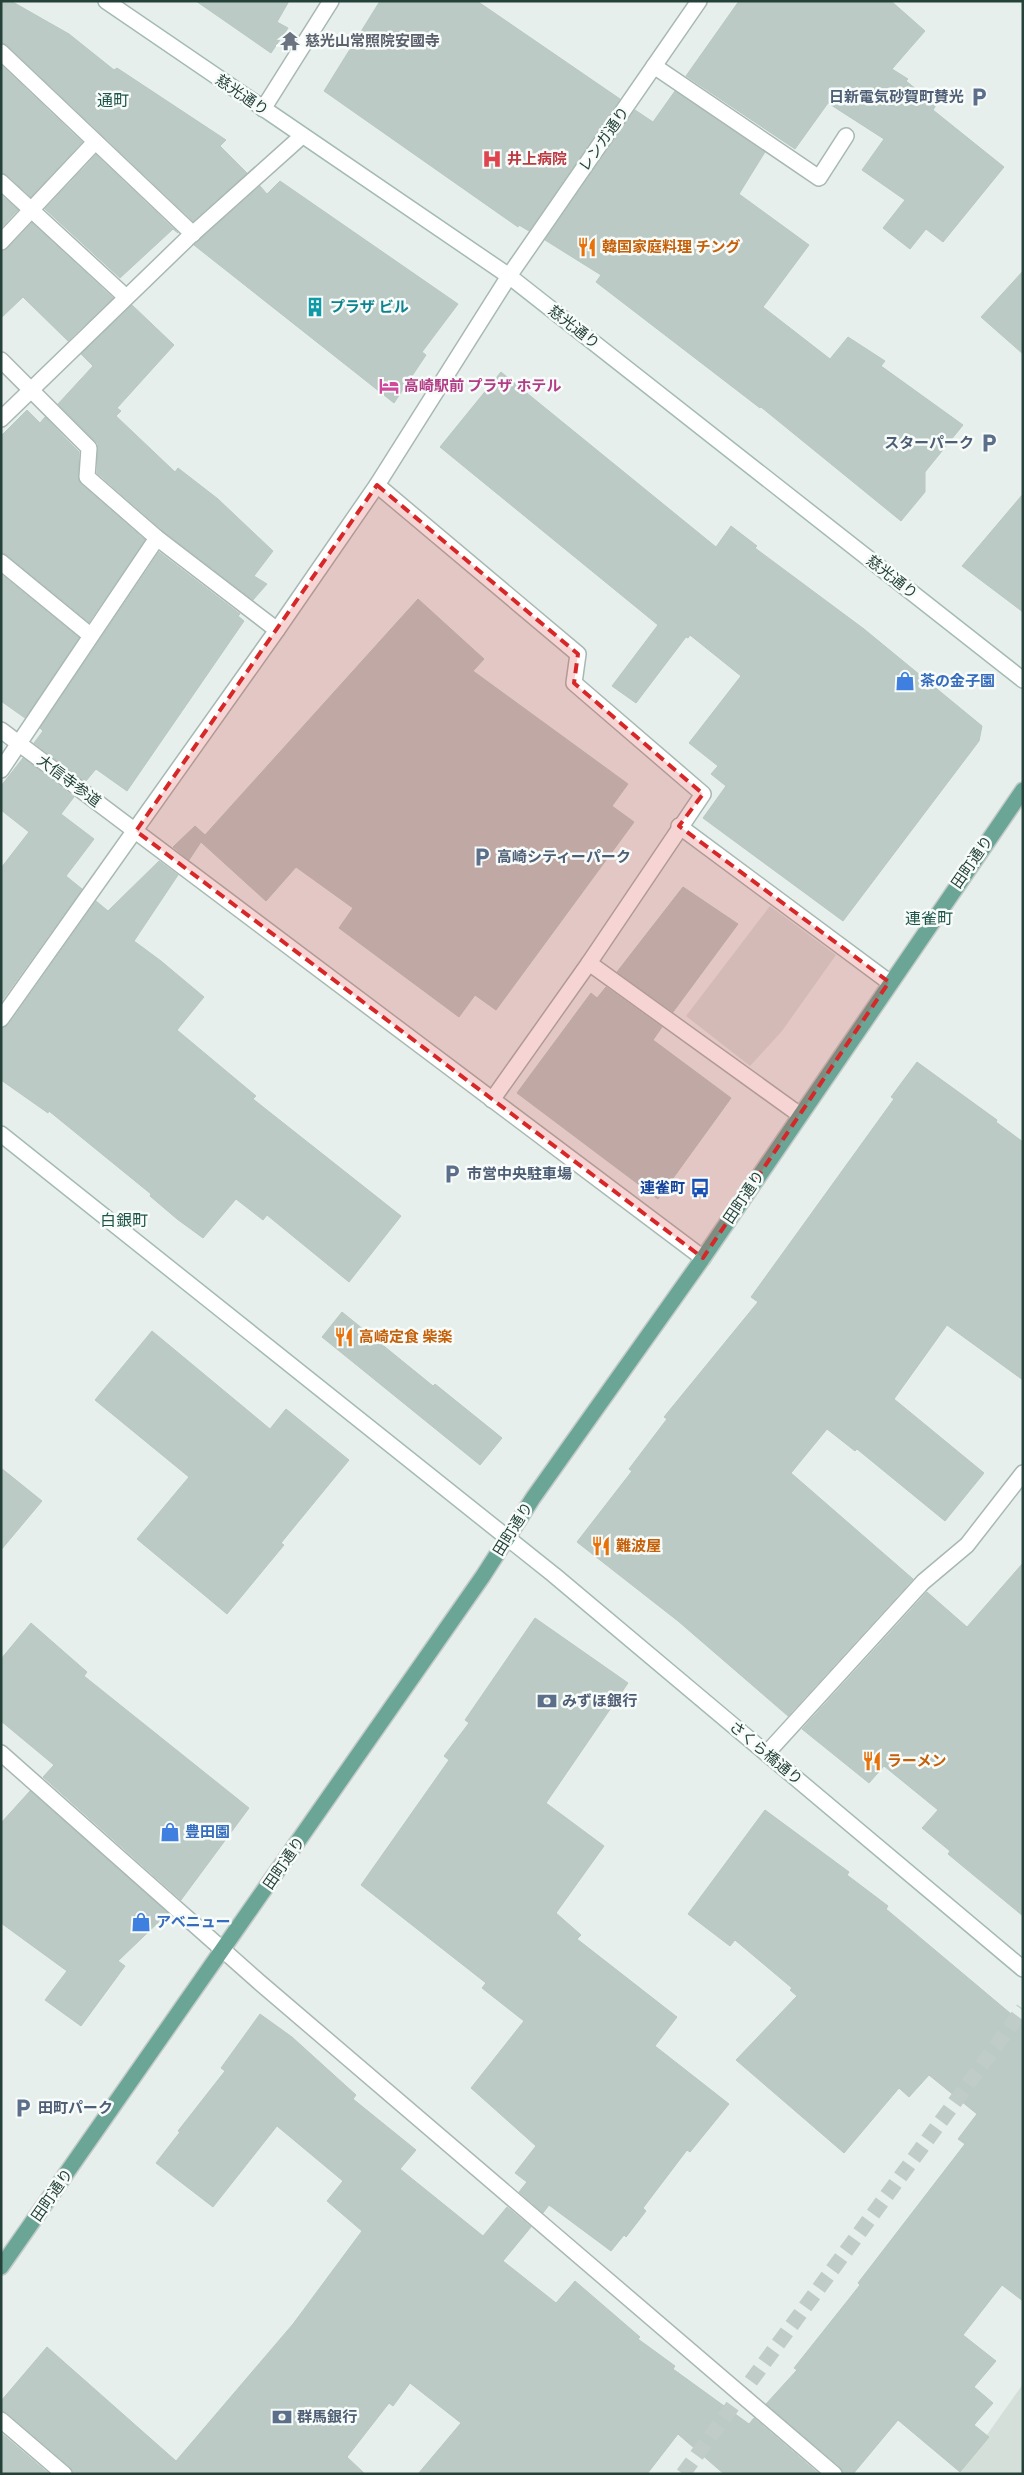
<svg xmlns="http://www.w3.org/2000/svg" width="1024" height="2475" viewBox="0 0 1024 2475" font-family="Raleway,'Noto Sans JP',sans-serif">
	<rect width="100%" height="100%" fill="#e6efeb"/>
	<g fill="#d4dfda">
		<path d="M770,906L836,955L782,1031L750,1066L686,1016Z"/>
		<path d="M1023,2384V2474H961L960,2473Z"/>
	</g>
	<g fill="#bbcac4" stroke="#b8c9c2">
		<path d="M1,1H11L69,34L114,70L117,68L226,140L220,146L247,173L193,221L7,45L1,43Z"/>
		<path d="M196,1H289L277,22L288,28L271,53Z"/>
		<path d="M380,1H477L620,99L529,231L519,225L518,227L324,91Z"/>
		<path d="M739,1H891L925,31L892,69L908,79L906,81L936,105L933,110L1004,167L943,242L926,229L910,249L883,228L905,200L862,170L884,139L828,103L795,149L686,76Z"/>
		<path d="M1,65L82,142L31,197L7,175L1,173Z"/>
		<path d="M675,91L765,152L739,194L809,245L763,307L830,359L848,337L885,361L881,366L963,425L925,472V492L901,521L761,407L760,408L596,282L601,275L545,240L635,110L653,122Z"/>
		<path d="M96,155L178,233L173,229L120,278L45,209Z"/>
		<path d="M280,181L458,304L422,352L426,355L394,403L194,245L260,186L267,194Z"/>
		<path d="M1,195L18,210L1,228Z"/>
		<path d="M32,223L113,298L68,341L23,297L1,318V251L8,248Z"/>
		<path d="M1023,271V354L981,317Z"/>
		<path d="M132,305L174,345L117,408L121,411L116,416L175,472L178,468L218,499L273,551L254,576L267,584L253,600L163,531L97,473L98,444L58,404L93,366L81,354Z"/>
		<path d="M501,372L716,547L731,526L757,546L755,548L864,629L982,726L979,741L843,921L703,818L726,786L711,774L718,766L689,743L741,676L690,635L688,638L686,637L636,703L612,686L658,625L440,447Z"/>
		<path d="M27,410L40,423L45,417L79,452L78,477L81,484L145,540L89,622L7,555L1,553V436Z"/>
		<path d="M1023,494V612L962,566Z"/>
		<path d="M159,552L240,614L238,616L244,621L127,791L96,769L85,782L34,743L43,731L40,728Z"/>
		<path d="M1,574L79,638L25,718L1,701Z"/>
		<path d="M418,599L484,659L473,671L628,784L612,806L634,822L496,1010L475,995L459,1017L339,928L353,908L296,867L266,901L201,842L189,860L173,847L195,826L205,835Z"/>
		<path d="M23,758L74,797L61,814L94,839L66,876L82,889L1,1002V868L29,832L1,810V786Z"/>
		<path d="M159,861L178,875L134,941L161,961L204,997L177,1030L256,1096L253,1099L401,1216L349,1282L267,1215L263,1220L236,1199L203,1238L177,1219L150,1196L151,1194L49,1111L48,1113L1,1080V1028L9,1024L96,901L108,911Z"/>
		<path d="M683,887L738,924L673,1012L617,972Z"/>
		<path d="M606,987L662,1027L653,1040L731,1098L658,1199L517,1093L591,993L597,998Z"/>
		<path d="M917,1062L997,1120L996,1122L1023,1142V1380L947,1325L894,1399L984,1473L945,1521L857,1449L855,1451L827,1429L791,1473L913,1579L788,1716L678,1621L577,1542L632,1471L629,1469L667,1419L664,1417L758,1302L751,1297L894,1099L891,1097Z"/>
		<path d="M342,1312L433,1386L435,1384L502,1438L480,1465L322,1337Z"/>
		<path d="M152,1331L270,1429L286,1409L349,1460L281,1543L284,1545L227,1614L137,1539L189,1477L95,1400Z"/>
		<path d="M1,1468L42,1501L1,1550Z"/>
		<path d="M1023,1563V1916L948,1854L950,1851L922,1828L938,1810L884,1766L869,1783L802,1729L927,1592L967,1627Z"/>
		<path d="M535,1618L628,1683L546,1803L604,1846L556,1913L581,1935L577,1939L677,2017L655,2046L729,2104L690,2152L687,2150L643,2208L646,2211L626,2237L624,2235L611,2251L549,2205L543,2213L519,2192L527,2182L515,2173L536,2146L471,2088L524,2021L482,1988L486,1983L361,1885L449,1760L444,1756L469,1723L465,1720Z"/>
		<path d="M31,1623L87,1672L84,1676L249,1808L181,1900L43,1777L54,1765L1,1721V1659Z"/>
		<path d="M30,1791L168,1913L118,1961L125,1966L81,2026L45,2000L67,1971L1,1923V1823Z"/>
		<path d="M765,1810L849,1872L847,1875L888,1906L886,1909L1023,2024V2301L1002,2285L963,2335L996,2361L974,2387L993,2403L974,2425L989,2437L960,2472L898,2420L853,2474H843L840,2467L766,2404L797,2370L794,2368L860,2285L858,2283L965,2144L958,2139L977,2114L929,2075L909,2097L899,2088L844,2153L736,2060L797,1996L790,1990L792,1988L735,1940L730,1946L688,1914Z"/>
		<path d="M260,2014L292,2037L356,2095L353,2099L416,2150L400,2169L483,2236L507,2207L531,2227L503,2261L556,2303L575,2281L640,2337L638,2339L675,2366L673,2369L749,2424L754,2418L819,2474H724L678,2434L647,2474H418L461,2423L410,2383L393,2406L389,2403L347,2457L365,2474H73L70,2467L7,2413L1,2411V2401L47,2347L176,2461L293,2324L362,2231L327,2201L343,2181L277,2126L213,2207L156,2163L180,2132L178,2131L225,2071L221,2068Z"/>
		<path d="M1,2433L49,2474H1Z"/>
	</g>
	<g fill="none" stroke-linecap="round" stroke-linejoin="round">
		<path stroke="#bfccc8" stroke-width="15" stroke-dasharray="15 8" stroke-linecap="butt" d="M683,2474L1023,2009"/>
		<defs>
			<g id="lane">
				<path d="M1,52L193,234"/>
				<path d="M654,66L819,178L846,136"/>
				<path d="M263,109L331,1"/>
				<path d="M1,182L126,297"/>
				<path d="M1,242L95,142"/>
				<path d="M1,360L89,448L87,477L157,538L277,630"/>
				<path d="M1,562L90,635"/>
				<path d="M1,770L157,538"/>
				<path d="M767,1753L923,1582L967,1545L1023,1473"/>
				<path d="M1,2420L64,2474"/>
			</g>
			<g id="street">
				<path d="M1,419L187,239L302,136"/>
				<path d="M377,485L578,654L574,683L703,794L589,963L492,1100"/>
				<path d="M1,730L703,1258"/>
				<path d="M679,826L889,982"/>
				<path d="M589,963L800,1115"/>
				<path d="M1,1019L277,630L377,485L509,276L699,1"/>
				<path d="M1,1753L258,1981L834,2474"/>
			</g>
			<g id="secondary">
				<path d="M106,1L509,276L1023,680"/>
				<path d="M1,1134L554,1575L1023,1969"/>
			</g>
			<path id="primary" d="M1,2267L483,1576L533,1498L703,1258L1023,790"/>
		</defs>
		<use href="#lane" stroke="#a8b8b2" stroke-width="18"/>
		<use href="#street" stroke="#a8b8b2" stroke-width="18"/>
		<use href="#secondary" stroke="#a4bbb3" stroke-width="18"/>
		<use href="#primary" stroke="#c2cac8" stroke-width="18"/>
		<use href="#lane" stroke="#fff" stroke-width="15"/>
		<use href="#street" stroke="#fff" stroke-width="15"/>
		<use href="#secondary" stroke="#fff" stroke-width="15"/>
		<use href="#primary" stroke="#6aa596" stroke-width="15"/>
	</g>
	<path fill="#d62828" fill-opacity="0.2" stroke="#d62828" stroke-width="4" stroke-dasharray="10 6" stroke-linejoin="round" d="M377,485L578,654L574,683L703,794L679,826L889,982L703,1258L136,831Z"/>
	<defs>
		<symbol id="temple-bare" viewBox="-9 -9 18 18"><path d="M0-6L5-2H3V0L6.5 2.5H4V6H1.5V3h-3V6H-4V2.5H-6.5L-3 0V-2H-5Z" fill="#6b7280" stroke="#f7fbf9" stroke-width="2.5" paint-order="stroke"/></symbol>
		<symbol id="parking-bare" viewBox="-9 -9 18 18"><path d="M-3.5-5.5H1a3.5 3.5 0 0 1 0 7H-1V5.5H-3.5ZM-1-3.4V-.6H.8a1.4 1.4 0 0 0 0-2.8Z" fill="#5c6f8a" stroke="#f7fbf9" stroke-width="2.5" paint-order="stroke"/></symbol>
		<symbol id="hospital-bare" viewBox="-9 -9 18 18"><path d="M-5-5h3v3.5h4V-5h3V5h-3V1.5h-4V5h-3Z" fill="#e0444e" stroke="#f7fbf9" stroke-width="2.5" paint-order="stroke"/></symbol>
		<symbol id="restaurant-bare" viewBox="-9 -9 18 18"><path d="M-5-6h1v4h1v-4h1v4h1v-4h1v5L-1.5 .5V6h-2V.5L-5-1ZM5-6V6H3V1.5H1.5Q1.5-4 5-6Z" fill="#e8710a" stroke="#f7fbf9" stroke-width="2.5" paint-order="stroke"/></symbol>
		<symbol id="building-bare" viewBox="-9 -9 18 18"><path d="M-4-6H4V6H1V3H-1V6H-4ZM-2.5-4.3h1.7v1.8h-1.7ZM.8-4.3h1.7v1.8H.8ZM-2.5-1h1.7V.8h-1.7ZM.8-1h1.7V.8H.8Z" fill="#0f9aa8" stroke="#f7fbf9" stroke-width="2.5" paint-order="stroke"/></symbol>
		<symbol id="hotel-bare" viewBox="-9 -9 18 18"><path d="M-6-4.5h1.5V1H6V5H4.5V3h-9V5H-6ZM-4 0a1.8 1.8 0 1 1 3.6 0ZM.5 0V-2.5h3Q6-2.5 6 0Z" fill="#d1479c" stroke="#f7fbf9" stroke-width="2.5" paint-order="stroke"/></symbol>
		<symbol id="shop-bare" viewBox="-9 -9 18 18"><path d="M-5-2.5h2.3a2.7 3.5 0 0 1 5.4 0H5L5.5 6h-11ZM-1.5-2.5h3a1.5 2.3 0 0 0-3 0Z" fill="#3f7fe0" stroke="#f7fbf9" stroke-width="2.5" paint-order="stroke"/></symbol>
		<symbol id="bus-bare" viewBox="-9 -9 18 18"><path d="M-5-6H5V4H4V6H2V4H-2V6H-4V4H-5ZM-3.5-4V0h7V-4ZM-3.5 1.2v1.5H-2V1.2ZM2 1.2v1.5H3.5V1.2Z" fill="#1a4fb4" stroke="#f7fbf9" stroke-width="2.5" paint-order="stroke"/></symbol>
		<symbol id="bank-bare" viewBox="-9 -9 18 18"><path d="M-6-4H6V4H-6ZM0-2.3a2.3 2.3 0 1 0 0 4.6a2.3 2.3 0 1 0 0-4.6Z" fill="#5c6f8a" stroke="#f7fbf9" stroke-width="2.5" paint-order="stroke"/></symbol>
	</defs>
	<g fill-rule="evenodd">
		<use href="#temple-bare" x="276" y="27" width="28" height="28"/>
		<use href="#parking-bare" x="965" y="83" width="28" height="28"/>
		<use href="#hospital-bare" x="478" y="145" width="28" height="28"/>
		<use href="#restaurant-bare" x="573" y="233" width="28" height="28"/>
		<use href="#building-bare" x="301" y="293" width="28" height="28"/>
		<use href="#hotel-bare" x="375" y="372" width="28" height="28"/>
		<use href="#parking-bare" x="975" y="429" width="28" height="28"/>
		<use href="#shop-bare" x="891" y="667" width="28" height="28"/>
		<use href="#parking-bare" x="468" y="843" width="28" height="28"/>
		<use href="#parking-bare" x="438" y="1160" width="28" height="28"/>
		<use href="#bus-bare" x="686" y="1174" width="28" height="28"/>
		<use href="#restaurant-bare" x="330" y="1323" width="28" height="28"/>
		<use href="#restaurant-bare" x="587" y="1532" width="28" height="28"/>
		<use href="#bank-bare" x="533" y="1687" width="28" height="28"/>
		<use href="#restaurant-bare" x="858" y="1747" width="28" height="28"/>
		<use href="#shop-bare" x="156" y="1818" width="28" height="28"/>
		<use href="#shop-bare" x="127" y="1908" width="28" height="28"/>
		<use href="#parking-bare" x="9" y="2094" width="28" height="28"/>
		<use href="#bank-bare" x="268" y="2403" width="28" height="28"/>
	</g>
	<g text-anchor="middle" stroke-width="5" stroke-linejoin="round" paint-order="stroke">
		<g font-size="15" font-weight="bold" fill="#5b616d" stroke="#f7fbf9" text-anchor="start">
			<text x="305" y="46">慈光山常照院安國寺</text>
		</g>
		<g font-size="15" fill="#24423a" stroke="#f7fbf9">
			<text transform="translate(242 95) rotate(34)" y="5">慈光通り</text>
			<text transform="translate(604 139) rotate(-55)" y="5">レンガ通り</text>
			<text transform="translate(574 327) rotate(38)" y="5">慈光通り</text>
			<text transform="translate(892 577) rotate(38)" y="5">慈光通り</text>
			<text transform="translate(69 781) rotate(37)" y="5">大信寺参道</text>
			<text transform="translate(972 862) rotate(-55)" y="5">田町通り</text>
			<text transform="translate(744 1197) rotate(-56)" y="5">田町通り</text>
			<text transform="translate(513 1529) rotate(-58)" y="5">田町通り</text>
			<text transform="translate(766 1753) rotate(40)" y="5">さくら橋通り</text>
			<text transform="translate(284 1863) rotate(-55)" y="5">田町通り</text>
			<text transform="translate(52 2195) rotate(-55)" y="5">田町通り</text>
		</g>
		<g font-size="15" font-weight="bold" fill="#4e5e75" stroke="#f7fbf9" text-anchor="start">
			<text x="964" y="102" text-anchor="end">日新電気砂賀町賛光</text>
			<text x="974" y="448" text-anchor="end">スターパーク</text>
			<text x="497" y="862">高崎シティーパーク</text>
			<text x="467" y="1179">市営中央駐車場</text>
			<text x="562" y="1706">みずほ銀行</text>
			<text x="38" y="2113">田町パーク</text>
			<text x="297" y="2422">群馬銀行</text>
		</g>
		<g font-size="15" font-weight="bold" fill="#be3a42" stroke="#f7fbf9" text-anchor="start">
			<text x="507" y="164">井上病院</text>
		</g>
		<g font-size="15" font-weight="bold" fill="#c56008" stroke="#f7fbf9" text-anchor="start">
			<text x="602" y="252">韓国家庭料理 チング</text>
			<text x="359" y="1342">高崎定食 柴楽</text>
			<text x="616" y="1551">難波屋</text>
			<text x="887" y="1766">ラーメン</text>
		</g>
		<g font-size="15" font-weight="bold" fill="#0d838f" stroke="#f7fbf9" text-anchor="start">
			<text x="330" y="312">プラザ ビル</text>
		</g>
		<g font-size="15" font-weight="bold" fill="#b23c85" stroke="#f7fbf9" text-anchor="start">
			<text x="404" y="391">高崎駅前 プラザ ホテル</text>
		</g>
		<g font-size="15" font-weight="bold" fill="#366cbe" stroke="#f7fbf9" text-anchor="start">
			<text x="920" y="686">茶の金子園</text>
			<text x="185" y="1837">豊田園</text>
			<text x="156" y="1927">アベニュー</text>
		</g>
		<g font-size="15" font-weight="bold" fill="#164399" stroke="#f7fbf9" text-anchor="end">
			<text x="685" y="1193">連雀町</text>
		</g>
		<g font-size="16" fill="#1f5548" stroke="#f7fbf9">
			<text x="113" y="106">通町</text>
			<text x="929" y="924">連雀町</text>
			<text x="124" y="1226">白銀町</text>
		</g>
	</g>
	<rect width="1024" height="2475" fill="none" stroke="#24423a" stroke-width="5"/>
</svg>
